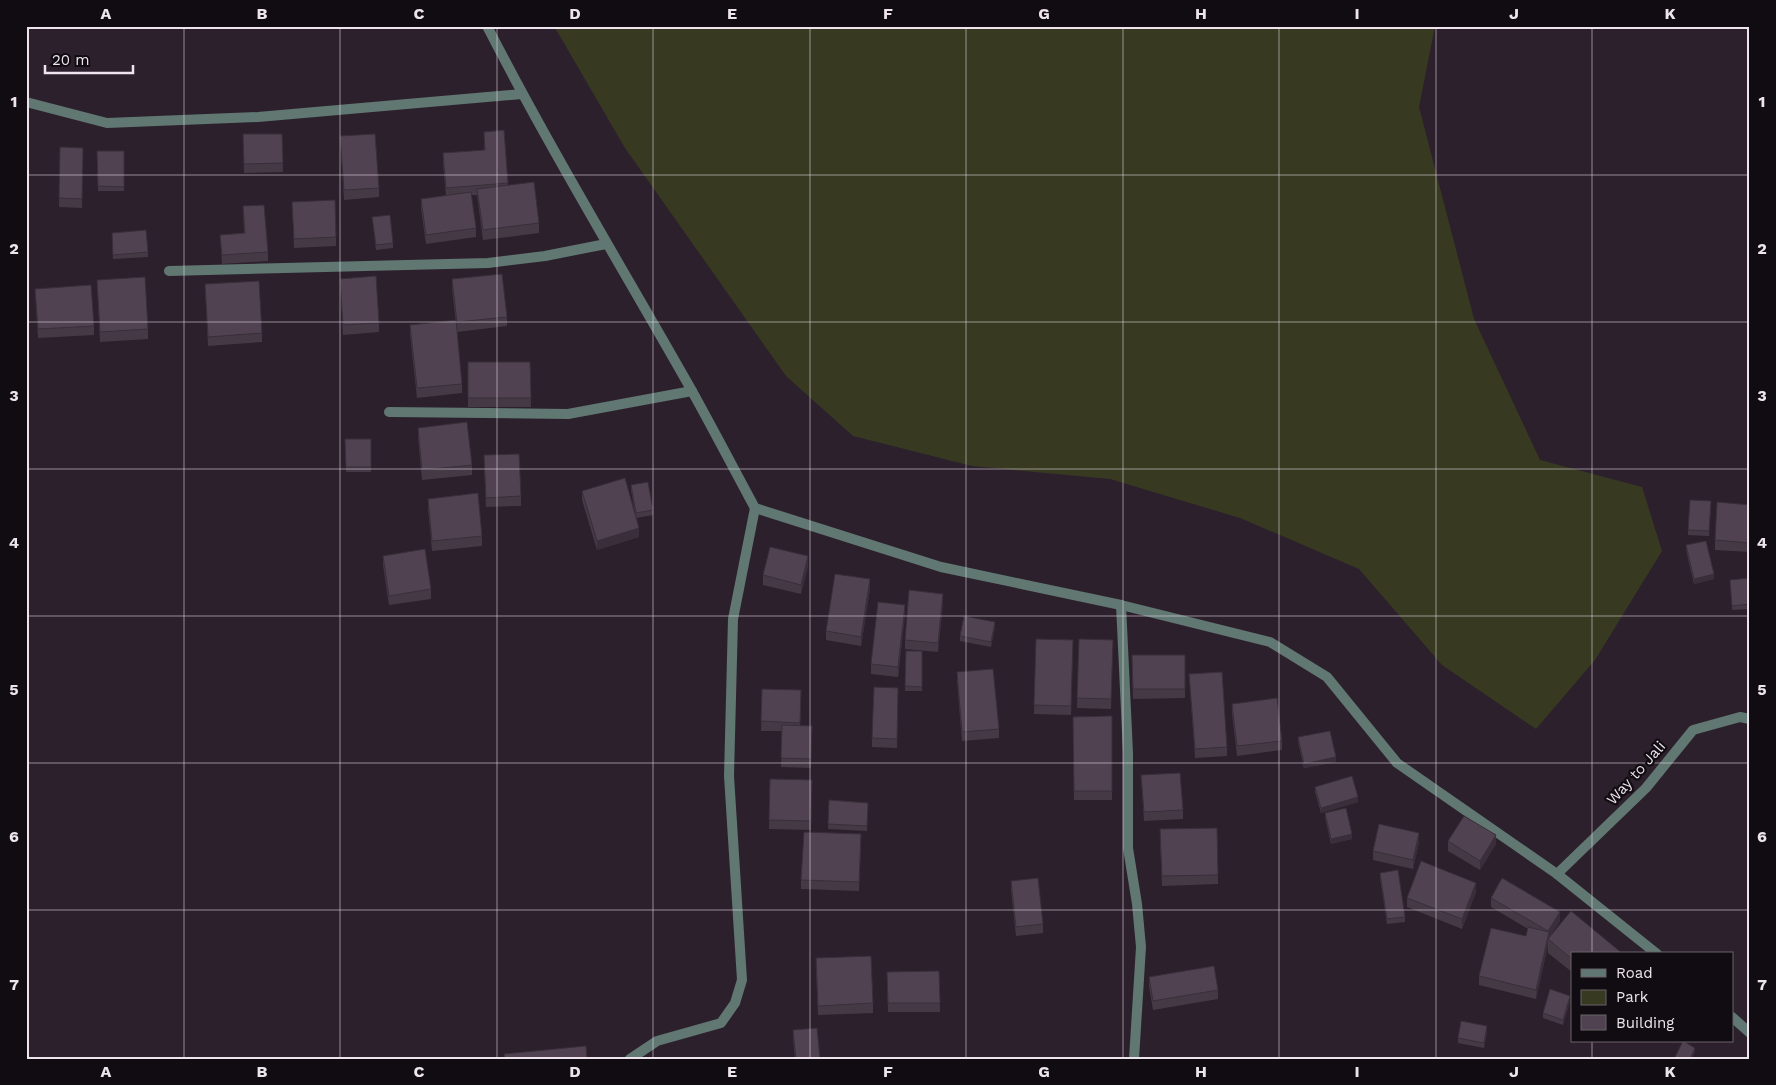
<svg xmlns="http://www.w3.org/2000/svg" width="1776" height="1085" viewBox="0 0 1776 1085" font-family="'Work Sans',sans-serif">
	<rect width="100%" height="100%" fill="#2c202c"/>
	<path fill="#373a21" d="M554,26H1435L1419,107L1474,319L1540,460L1642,487L1662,551L1595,660L1536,729L1442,665L1359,569L1240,518L1110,479L972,466L853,436L786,376L625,148Z"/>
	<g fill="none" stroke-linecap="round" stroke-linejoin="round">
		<g stroke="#607772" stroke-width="10">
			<path d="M487,26C551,151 623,269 692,391C713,429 734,469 755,508L941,567L1121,605L1270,642L1327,677L1397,763L1557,874L1657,954"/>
			<path d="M26,102L107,123L258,117L522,94"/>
			<path d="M169,271L488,263L545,256L606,244"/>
			<path d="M389,412L568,414L692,391"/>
			<path d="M1121,605L1128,753V848L1137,904L1141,947L1134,1059"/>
			<path d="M1557,874L1646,788L1693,730L1740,717L1750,719"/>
			<path d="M1732,1017L1750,1033"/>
			<path d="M630,1059L657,1041L721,1023L735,1003L742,980L729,776L733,619L755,508"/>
		</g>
	</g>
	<g fill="#463946">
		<path d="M504,130L508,185L539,223V233L483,240L477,195H471L476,228V237L426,244L421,209V199L446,196L443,163V153L484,150V132Z"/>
		<path d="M243,134H282L283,172L244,173Z"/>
		<path d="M340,136L379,188V197L344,200Z"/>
		<path d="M60,147L83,148L82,208L59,207Z"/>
		<path d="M97,151H124V191H98Z"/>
		<path d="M292,202L336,237V246L294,248Z"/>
		<path d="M243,206L268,252V261L222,264L220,235L244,233Z"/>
		<path d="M372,217L393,243V248L376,250Z"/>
		<path d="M112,238L148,252V257L113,259Z"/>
		<path d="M340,279L379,323V332L343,335Z"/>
		<path d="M452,279L507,317V326L457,332L452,288Z"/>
		<path d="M97,280L148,329V339L100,342Z"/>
		<path d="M205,284L262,333V342L208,346Z"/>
		<path d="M35,289L94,326V335L38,338Z"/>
		<path d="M410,325L462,384V393L417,398L410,334Z"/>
		<path d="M468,362H530L531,407H468Z"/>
		<path d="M418,428L472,465V475L422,480L418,437Z"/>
		<path d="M345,439H371V472H346Z"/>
		<path d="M484,464L521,496V506L486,507Z"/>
		<path d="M631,485L653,510V515L636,518L639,537L597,550L582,500V491L635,514L631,490Z"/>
		<path d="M428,499L482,536V546L432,551L428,508Z"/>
		<path d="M1750,505V552L1715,550V540Z"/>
		<path d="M1711,506L1709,536L1688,535V530Z"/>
		<path d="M1686,545L1714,579L1694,584L1686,550Z"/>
		<path d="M383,556L431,589V599L389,605L383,565Z"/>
		<path d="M808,566L801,594L763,585V575Z"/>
		<path d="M1750,578V609L1732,610L1730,580Z"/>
		<path d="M870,589L861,646L826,640V631Z"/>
		<path d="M943,603L938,652L905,649V640Z"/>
		<path d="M905,614L898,677L871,674V664Z"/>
		<path d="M995,627L991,647L960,641V636Z"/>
		<path d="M1036,639L1073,640L1071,715L1034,714Z"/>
		<path d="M1079,639L1113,640L1111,709L1077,708Z"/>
		<path d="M906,651H922V691H905Z"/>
		<path d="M1132,655H1185V698L1133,699Z"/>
		<path d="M957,672L999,729V738L962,741L957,681Z"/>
		<path d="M1189,674L1227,747V756L1195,758Z"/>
		<path d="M898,688L897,748L872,747V738Z"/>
		<path d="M762,689L801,699L800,726H812L811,768L781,767L782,731H761Z"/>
		<path d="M1232,704L1282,741V750L1237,756L1232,713Z"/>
		<path d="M1112,716V800H1074L1073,717Z"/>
		<path d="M1298,737L1336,762L1304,768L1298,742Z"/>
		<path d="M1141,775L1183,810V819L1144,821Z"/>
		<path d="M770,779L812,780L811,830L769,829Z"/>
		<path d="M1315,787L1358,802L1321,813L1315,792Z"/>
		<path d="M829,800L868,803L867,831L828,829Z"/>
		<path d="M1325,813L1352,839L1331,844L1325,817Z"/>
		<path d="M1160,839L1218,875V884L1162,886Z"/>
		<path d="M1448,841L1496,844L1480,870L1448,851Z"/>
		<path d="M1419,842L1413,869L1373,860V851Z"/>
		<path d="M861,843L859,891L801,889V880Z"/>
		<path d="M1380,873L1405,917V922L1387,924L1380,878Z"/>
		<path d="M1011,881L1043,924V933L1016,936L1011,890Z"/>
		<path d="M1476,892L1462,929L1407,907V898Z"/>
		<path d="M1491,898L1560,921L1549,938L1572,954V972L1548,953V945L1536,999L1479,985V976L1526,936L1528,929L1491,907Z"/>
		<path d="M816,967L873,1003V1013L818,1015Z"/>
		<path d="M939,971L940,1012H888L887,972Z"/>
		<path d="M1149,977L1218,990V999L1153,1010L1149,986Z"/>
		<path d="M1570,1001L1563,1025L1543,1018V1013Z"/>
		<path d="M793,1030L820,1059H795L793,1039Z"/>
		<path d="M1487,1031L1484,1048L1458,1043V1038Z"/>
	</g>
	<g fill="#392e39">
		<path d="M639,528V537L597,550V541Z"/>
		<path d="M808,556V566L801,594V585Z"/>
		<path d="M1714,574V579L1694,584V579Z"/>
		<path d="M870,579V589L861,646V637Z"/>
		<path d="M943,594V603L938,652V643Z"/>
		<path d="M905,605V614L898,677V667Z"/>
		<path d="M995,622V627L991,647V642Z"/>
		<path d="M1336,757V762L1304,768V764Z"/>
		<path d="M1358,797V802L1321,813V808Z"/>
		<path d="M1419,833V842L1413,869V860Z"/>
		<path d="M1352,834V839L1331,844V839Z"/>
		<path d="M1496,835V844L1480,870V861Z"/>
		<path d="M1476,883V892L1462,929V919Z"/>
		<path d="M1560,912V921L1548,940V945L1536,999V990L1548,931Z"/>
		<path d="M1570,996V1001L1563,1025V1020Z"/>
		<path d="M1487,1026V1031L1484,1048V1043Z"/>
		<path d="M1695,1048V1052L1692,1059H1690Z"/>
	</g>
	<g fill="#514251" stroke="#392e39">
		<path d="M504,130L508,183L446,188L443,153L485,150L484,132Z"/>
		<path d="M243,134H282L283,163L244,164Z"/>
		<path d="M375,134L379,188L344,190L340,136Z"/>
		<path d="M60,147L83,148L82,199L59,198Z"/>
		<path d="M97,151H124V187L98,186Z"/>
		<path d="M534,182L539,223L483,230L477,189Z"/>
		<path d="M471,192L476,228L426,235L421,199Z"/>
		<path d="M335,200L336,237L294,239L292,202Z"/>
		<path d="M264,205L268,252L222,255L220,235L245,233L243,206Z"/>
		<path d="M390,215L393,243L376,245L372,217Z"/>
		<path d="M146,230L148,252L113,255L112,233Z"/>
		<path d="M502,274L507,317L457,322L452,279Z"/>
		<path d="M376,276L379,323L343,325L340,279Z"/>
		<path d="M145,277L148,329L100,332L97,280Z"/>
		<path d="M259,281L262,333L208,337L205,284Z"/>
		<path d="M91,285L94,326L38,329L35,289Z"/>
		<path d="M456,320L462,384L417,388L410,325Z"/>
		<path d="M468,362H530L531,398H468Z"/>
		<path d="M467,422L472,465L422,470L418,428Z"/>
		<path d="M345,439H371V467H346Z"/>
		<path d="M519,454L521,496L486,498L484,455Z"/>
		<path d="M625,478L639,528L597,541L582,491Z"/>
		<path d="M648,482L653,510L636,513L631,485Z"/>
		<path d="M478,493L482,536L432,541L428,499Z"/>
		<path d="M1690,500L1711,501L1709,531L1688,530Z"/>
		<path d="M1717,502L1750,505V543L1715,540Z"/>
		<path d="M1706,541L1714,574L1694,579L1686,545Z"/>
		<path d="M770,547L808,556L801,585L763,575Z"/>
		<path d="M425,549L431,589L389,596L383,556Z"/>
		<path d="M835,574L870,579L861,637L826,631Z"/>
		<path d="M1750,578V604L1732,606L1730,580Z"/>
		<path d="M909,590L943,594L938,643L905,640Z"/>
		<path d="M878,602L905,605L898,667L871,664Z"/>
		<path d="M964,616L995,622L991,642L960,636Z"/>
		<path d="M1036,639L1073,640L1071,706L1034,705Z"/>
		<path d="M1079,639L1113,640L1111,699L1077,698Z"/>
		<path d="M906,651H922V687L905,686Z"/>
		<path d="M1132,655H1185V689H1133Z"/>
		<path d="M993,669L999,729L962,732L957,672Z"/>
		<path d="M1222,672L1227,747L1195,749L1189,674Z"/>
		<path d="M874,687L898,688L897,739L872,738Z"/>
		<path d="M762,689L801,690L800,723L761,721Z"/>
		<path d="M1277,698L1282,741L1237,746L1232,704Z"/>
		<path d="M1112,716V791H1074L1073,717Z"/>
		<path d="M782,725L812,726L811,759L781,758Z"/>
		<path d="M1330,731L1336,757L1304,764L1298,737Z"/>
		<path d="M1180,773L1183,810L1144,812L1141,775Z"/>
		<path d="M1352,776L1358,797L1321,808L1315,787Z"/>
		<path d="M770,779L812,780L811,821L769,820Z"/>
		<path d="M829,800L868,803L867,826L828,824Z"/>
		<path d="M1346,808L1352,834L1331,839L1325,813Z"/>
		<path d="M1464,816L1496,835L1480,861L1448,841Z"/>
		<path d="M1379,824L1419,833L1413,860L1373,851Z"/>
		<path d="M1217,828L1218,875L1162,876L1160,829Z"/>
		<path d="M804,832L861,834L859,882L801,880Z"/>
		<path d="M1421,861L1476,883L1462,919L1407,898Z"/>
		<path d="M1398,870L1405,917L1387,919L1380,873Z"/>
		<path d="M1038,878L1043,924L1016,927L1011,881Z"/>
		<path d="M1502,878L1560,912L1548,931L1491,898Z"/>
		<path d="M1571,911L1623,954H1572V959L1548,939Z"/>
		<path d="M1528,927L1549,932L1536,990L1479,976L1491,928L1526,936Z"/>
		<path d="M871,956L873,1003L818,1006L816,958Z"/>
		<path d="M1214,966L1218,990L1153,1001L1149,977Z"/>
		<path d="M939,971L940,1003H888L887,972Z"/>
		<path d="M1550,989L1570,996L1563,1020L1543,1013Z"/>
		<path d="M1461,1021L1487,1026L1484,1043L1458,1038Z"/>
		<path d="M817,1028L820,1059H796L793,1030Z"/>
		<path d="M1683,1041L1695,1048L1690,1059H1674Z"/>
		<path d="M586,1046L587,1059H505L504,1054Z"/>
	</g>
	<path fill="none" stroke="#ede4ed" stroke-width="1" stroke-opacity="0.55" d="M184,26V1059M340,26V1059M497,26V1059M653,26V1059M810,26V1059M966,26V1059M1123,26V1059M1279,26V1059M1436,26V1059M1592,26V954M26,175H1750M26,322H1750M26,469H1750M26,616H1750M26,763H1750M26,910H1750M1592,1041V1059"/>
	<g text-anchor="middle" stroke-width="4.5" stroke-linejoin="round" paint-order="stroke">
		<g font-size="15" fill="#ede4ed" stroke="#110c11">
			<text transform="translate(1636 773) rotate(-48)" y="5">Way to Jali</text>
		</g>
	</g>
	<rect width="1776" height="1085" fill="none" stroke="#110c11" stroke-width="55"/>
	<rect x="1571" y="952" width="162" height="90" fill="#110c11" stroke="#696269"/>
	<rect x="1581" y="969" width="25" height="8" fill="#607772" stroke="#696269"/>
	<text x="1616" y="978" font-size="15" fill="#ede4ed">Road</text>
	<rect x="1581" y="990" width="25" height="15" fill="#373a21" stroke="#696269"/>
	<text x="1616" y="1002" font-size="15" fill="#ede4ed">Park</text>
	<rect x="1581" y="1015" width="25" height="15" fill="#514251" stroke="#696269"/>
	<text x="1616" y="1028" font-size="15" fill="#ede4ed">Building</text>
	<path d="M45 65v8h88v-8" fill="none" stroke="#ede4ed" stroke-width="2.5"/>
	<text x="52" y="65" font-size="15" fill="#ede4ed" stroke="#110c11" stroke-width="4" paint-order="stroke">20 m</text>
	<rect x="28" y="28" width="1720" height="1030" fill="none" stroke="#ede4ed" stroke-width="2"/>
	<g font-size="16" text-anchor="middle" font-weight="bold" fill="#ede4ed">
		<text x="106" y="19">A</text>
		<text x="262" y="19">B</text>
		<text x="419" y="19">C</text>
		<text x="575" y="19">D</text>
		<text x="732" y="19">E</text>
		<text x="888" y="19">F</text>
		<text x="1044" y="19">G</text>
		<text x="1201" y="19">H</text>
		<text x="1357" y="19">I</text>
		<text x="1514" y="19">J</text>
		<text x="1670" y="19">K</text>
		<text x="14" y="107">1</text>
		<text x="1762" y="107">1</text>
		<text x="14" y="254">2</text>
		<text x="1762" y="254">2</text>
		<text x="14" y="401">3</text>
		<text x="1762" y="401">3</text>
		<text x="14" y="548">4</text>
		<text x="1762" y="548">4</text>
		<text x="14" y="695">5</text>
		<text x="1762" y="695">5</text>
		<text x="14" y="842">6</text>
		<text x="1762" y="842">6</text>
		<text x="14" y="990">7</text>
		<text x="1762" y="990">7</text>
		<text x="106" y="1077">A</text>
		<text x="262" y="1077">B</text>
		<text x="419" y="1077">C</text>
		<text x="575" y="1077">D</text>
		<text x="732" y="1077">E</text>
		<text x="888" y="1077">F</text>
		<text x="1044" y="1077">G</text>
		<text x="1201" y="1077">H</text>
		<text x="1357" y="1077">I</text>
		<text x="1514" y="1077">J</text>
		<text x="1670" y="1077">K</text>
	</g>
</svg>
